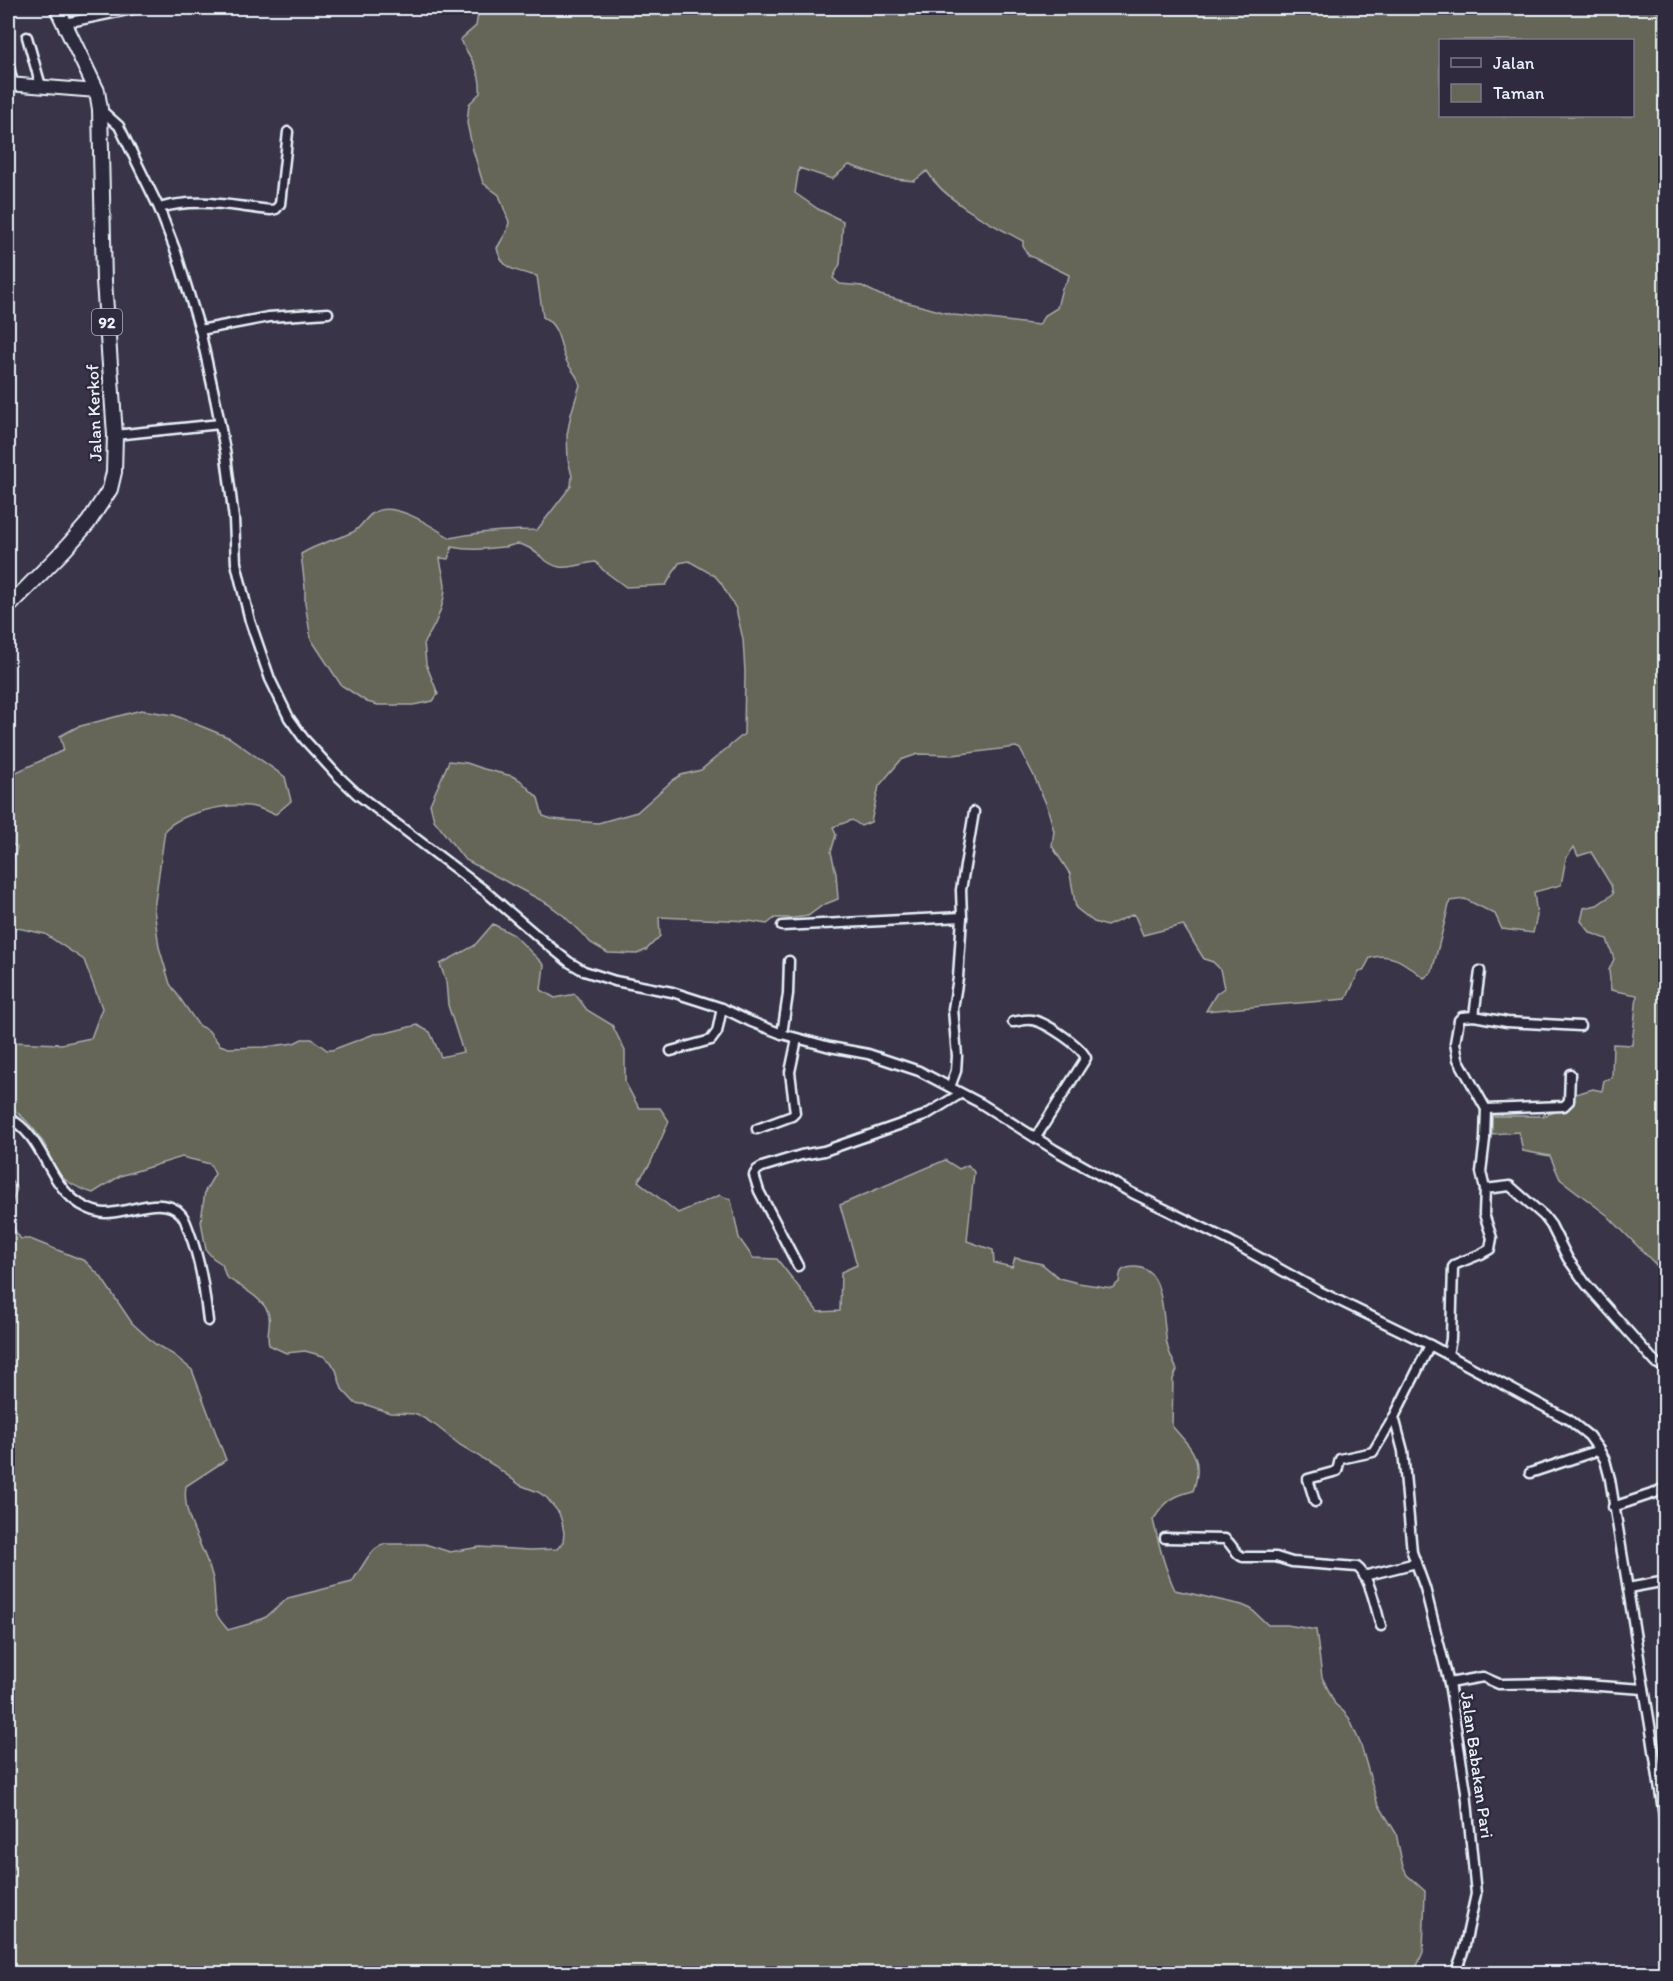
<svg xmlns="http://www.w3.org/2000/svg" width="1673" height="1981" viewBox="0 0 1673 1981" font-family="Itim,sans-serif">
	<rect width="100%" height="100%" fill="#3a3449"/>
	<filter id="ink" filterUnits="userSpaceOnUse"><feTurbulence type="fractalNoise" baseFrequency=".0167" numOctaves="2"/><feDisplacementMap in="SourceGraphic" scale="12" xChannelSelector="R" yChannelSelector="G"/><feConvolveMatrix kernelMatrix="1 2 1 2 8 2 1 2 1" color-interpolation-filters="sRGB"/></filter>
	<g filter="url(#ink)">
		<g fill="#656658" stroke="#a6aca8" stroke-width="1.5" fill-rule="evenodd">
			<path d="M479,8H1650L1666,17L1665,1274L1607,1215L1560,1179L1550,1156L1523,1151L1519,1132L1492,1134V1116H1543L1568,1108L1576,1094L1593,1089L1602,1091L1604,1080L1612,1078L1613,1044L1632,1045L1637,995L1611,990L1609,970L1614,959L1607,939L1591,933L1581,921L1584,908L1597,905L1613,894L1611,885L1591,852L1578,856L1574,847L1566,858L1561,885L1534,892L1537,916L1533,933L1502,929L1495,914L1465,899L1450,901L1432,972L1424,978C1407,965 1392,951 1370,958L1363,971L1359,972L1346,999L1206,1011L1216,994L1224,988L1220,969L1213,962L1204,959L1183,925L1143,935L1134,914L1107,926L1094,922L1076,908L1070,874L1052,846L1054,831L1047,806L1034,776L1020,749L1016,747L953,755L918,754L901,760L879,786L871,822L861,826L852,820L833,827L836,835L831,852L836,873L838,899L823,905L808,916L794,918H775L767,924L749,921L659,917L660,936L646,950L637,954L608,953L591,943L564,916L548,904L464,859L434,820L430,804L449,761L467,763L484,769L512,776L520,780L538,798L543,816L552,819L598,823L637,812L673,780L681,775L701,770L744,734L745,672L743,639L736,609L721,583L715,576L689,561L679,563L666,585L626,587L603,570L596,562C584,563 571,569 559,567C543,564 535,546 518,544C513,544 509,547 504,547C486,549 469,551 452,547L448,559L440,558C441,568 445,578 445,587C445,604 434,629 424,642L426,664L438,694L433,701L413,705H378L367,702L341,685L311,639L305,603V588L301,554C317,544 335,540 353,532C361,528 365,518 373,513C393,499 433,527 450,538C479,532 508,530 537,530L571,486L572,476L568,460L567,435L571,414L580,385C578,376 572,371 568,364C559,349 562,327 543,317L537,276C517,271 502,271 497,248L507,231L509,222L499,195L483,183L473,150L467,123L469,104L480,93C482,72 470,57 460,40L476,26ZM1440,40H1632V116H1440ZM849,165L886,178L914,181L927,171C945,202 992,224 1023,241V246L1028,255L1069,275L1068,280L1062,288L1057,308L1044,316L1039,325L954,315L880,295L862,286L840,284L833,278L840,264L843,221L818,209L795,193L799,168L832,179Z"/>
			<path d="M141,710L174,715L230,738L285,777L291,801L276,814C267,812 259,807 249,806C226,803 181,813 165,830L154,909L159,947L170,984L199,1026L208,1030L220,1045L229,1048L265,1047L294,1043L302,1039H312L327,1050H332L374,1034L386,1033L417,1025L430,1032L441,1057L463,1052L448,1005L446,981L440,964L474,946L493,924L514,935L544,965L541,990L555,998L575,994L587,1010L612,1025L625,1051V1082L639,1108H660L669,1121L650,1164L638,1181L678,1213L720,1195L731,1200L739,1238L753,1258L777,1259L818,1312L840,1311L841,1272L857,1265L840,1205L945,1160L959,1169L968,1165L974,1172L967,1241L993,1250L994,1263L1012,1267L1015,1258L1042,1264L1059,1278L1078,1283L1112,1288L1119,1282C1120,1275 1119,1270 1127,1268C1169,1258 1161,1325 1168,1348C1170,1355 1174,1363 1177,1370L1173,1379L1172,1426C1193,1450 1204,1459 1193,1491C1172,1496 1165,1502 1153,1520C1159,1544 1164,1567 1175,1590L1242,1605L1251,1609L1268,1625H1287L1316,1630L1322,1677L1335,1704L1343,1711L1349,1718L1361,1745L1377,1802L1396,1833L1403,1867L1407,1875L1425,1891L1423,1952L1414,1973H8V1175L17,1189C10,1205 7,1224 21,1239H30L85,1261L101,1277L132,1323L155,1344L174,1355L192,1370L226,1460L186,1486C181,1517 206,1549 213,1579C215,1588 214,1610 217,1615C220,1621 225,1626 228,1630L249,1624L266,1617L288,1598L352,1582L368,1557L375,1549L383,1544H425L450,1552L480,1547L530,1550L557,1549L563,1542L564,1533L562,1522L559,1513L547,1498L538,1492L520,1485L495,1466L460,1445L435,1425L417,1414L390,1413L367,1405L355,1403L342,1389L336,1370L331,1362L323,1356L305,1351L286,1353L269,1345C266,1331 271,1326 269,1316C267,1300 238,1285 226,1277L222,1264L213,1258L206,1250L201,1221L205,1191L215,1174L210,1164L182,1157L120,1176L93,1193C77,1188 60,1180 51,1164C49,1161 50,1155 48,1151C40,1134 24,1116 8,1106V1055L11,1042L61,1044L91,1038L102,1008L84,960L45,934L8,926V878L17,847L8,842V776L64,750L60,736L77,727Z"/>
		</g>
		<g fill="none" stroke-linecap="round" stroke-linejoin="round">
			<defs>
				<g id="street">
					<path d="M65,23L138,8"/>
					<path d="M27,37L41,86"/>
					<path d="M8,62L13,84"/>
					<path d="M100,109L119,126L159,208L176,252L200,330L216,403L226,456L234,519L236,563L250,621L270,679L289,718L304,739L336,774L357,794L485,891L548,945L569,962L584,971L615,981L672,992L722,1008L749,1021L782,1034L830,1047L868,1054L919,1071L980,1103L1055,1150L1130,1192L1228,1240L1319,1291L1430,1345L1569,1420L1589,1436L1599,1450L1605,1460L1610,1479L1652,1737L1666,1830"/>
					<path d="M159,208C199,197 230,206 271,210L276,209L280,204L288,132"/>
					<path d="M200,330L269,317L328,313"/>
					<path d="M115,435L220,424"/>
					<path d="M782,926L962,917"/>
					<path d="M1474,1016L1480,971"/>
					<path d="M1013,1022C1020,1021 1026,1019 1032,1020C1046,1022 1081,1046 1086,1058L1036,1137"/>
					<path d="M782,1034L788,994L789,961"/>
					<path d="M671,1051L711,1040L717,1032L722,1008"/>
					<path d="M950,1087L956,1071L957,1056L953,1009L958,978L962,917L961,890L974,812"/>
					<path d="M1486,1109L1564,1106L1569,1101L1570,1074"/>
					<path d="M8,1118C41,1133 45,1175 73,1199C81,1206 95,1213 106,1213C129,1213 163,1194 181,1214C185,1218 187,1226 189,1231C201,1263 204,1288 208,1321"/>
					<path d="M757,1129L792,1116L795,1113L790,1072L797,1039"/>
					<path d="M1485,1189L1510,1186L1544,1216L1551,1225L1568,1259L1586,1284L1656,1363L1666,1368"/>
					<path d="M798,1266L759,1191L754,1175L757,1170L762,1167L801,1155L824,1151L924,1116L960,1094"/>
					<path d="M1430,1345L1394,1417L1403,1451L1412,1552L1425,1588L1449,1683L1466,1791L1476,1894L1464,1949L1455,1974"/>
					<path d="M1448,1354L1451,1339L1453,1267L1456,1264L1481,1254L1490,1249L1492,1238L1484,1214L1485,1189L1481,1172L1485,1139L1486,1109L1458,1059L1455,1043L1459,1020L1462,1017L1474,1016L1507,1022L1580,1026"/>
					<path d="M1530,1473L1599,1450"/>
					<path d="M1315,1502L1308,1479L1337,1471L1340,1459L1373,1452L1394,1417"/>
					<path d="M1613,1507L1655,1493L1666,1486"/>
					<path d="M1165,1538L1225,1539C1232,1544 1235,1554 1243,1557H1276L1292,1562L1357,1567C1370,1576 1376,1610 1381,1626"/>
					<path d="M1364,1576L1416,1563"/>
					<path d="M1628,1588L1666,1581"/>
					<path d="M1449,1683L1483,1677L1499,1684L1554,1683L1644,1689"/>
				</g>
				<path id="secondary" d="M8,84L97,91"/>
				<path id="primary" d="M8,607L65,549L88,523L110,489L114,472L115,435L104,281L100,109L97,91L57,8"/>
			</defs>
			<use href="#street" stroke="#e8f1f8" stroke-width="13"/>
			<use href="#secondary" stroke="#e8f1f8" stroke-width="16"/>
			<use href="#primary" stroke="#e8f1f8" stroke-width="18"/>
			<use href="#street" stroke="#2f2a3d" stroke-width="8"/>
			<use href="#secondary" stroke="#2f2a3d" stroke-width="12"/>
			<use href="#primary" stroke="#2f2a3d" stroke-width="14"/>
		</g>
	</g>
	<g text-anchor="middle" stroke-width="5" stroke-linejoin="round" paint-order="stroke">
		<rect fill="#2f2a3d" stroke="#b0b5c0" stroke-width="1.5" x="92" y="309" width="30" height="26" rx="4.5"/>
		<g font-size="16" font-weight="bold" fill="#e8f1f8">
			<text x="107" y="328">92</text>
		</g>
		<g font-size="18" fill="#e8f1f8" stroke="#2f2a3d">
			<text transform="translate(94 413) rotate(-92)" y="6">Jalan Kerkof</text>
			<text transform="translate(1477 1765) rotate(82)" y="6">Jalan Babakan Pari</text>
		</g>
	</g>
	<rect width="1673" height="1981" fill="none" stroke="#2f2a3d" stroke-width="30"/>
	<rect x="15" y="15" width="1643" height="1951" fill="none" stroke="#e8f1f8" stroke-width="2" filter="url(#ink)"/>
	<rect x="1439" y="39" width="195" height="78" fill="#2f2a3d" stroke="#797a88" stroke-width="1.5"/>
	<rect x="1451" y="58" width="30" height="9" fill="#2f2a3d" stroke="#797a88" stroke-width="1.5"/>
	<text x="1493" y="69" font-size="18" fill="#e8f1f8">Jalan</text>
	<rect x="1451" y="84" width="30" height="18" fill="#656658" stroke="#797a88" stroke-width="1.5"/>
	<text x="1493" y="99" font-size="18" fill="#e8f1f8">Taman</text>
</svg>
